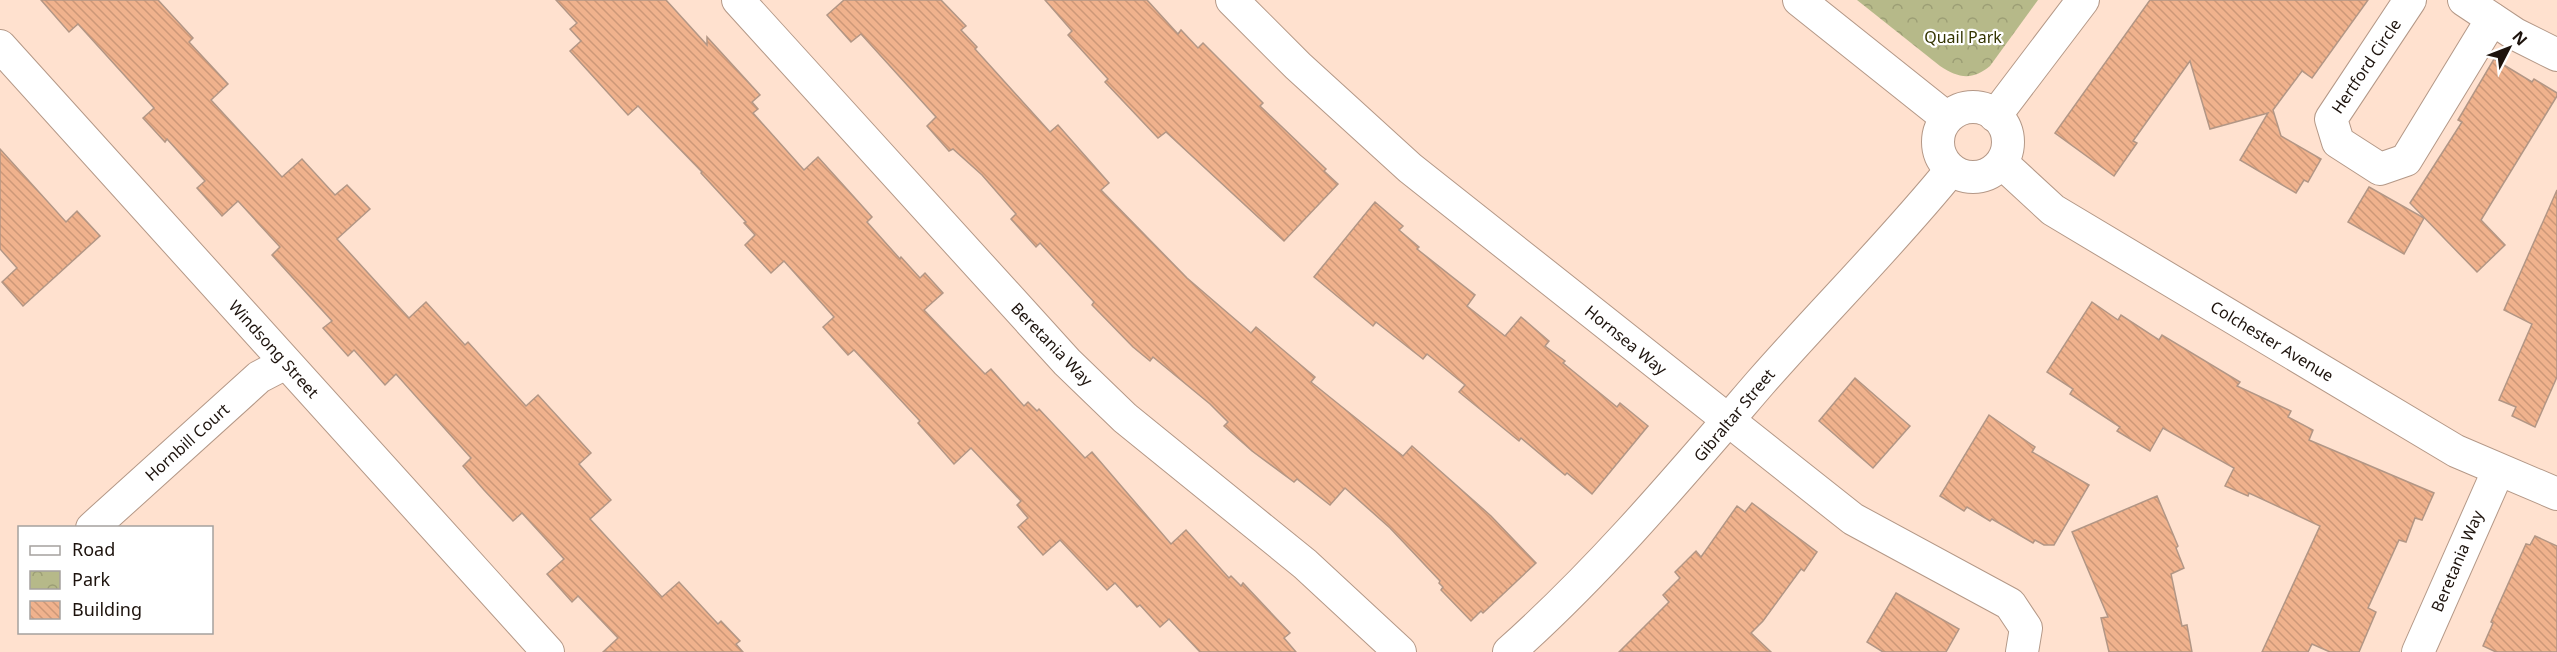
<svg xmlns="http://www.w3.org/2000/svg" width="2557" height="652" viewBox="0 0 2557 652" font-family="'Noto Sans',sans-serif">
	<defs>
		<pattern id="park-crowns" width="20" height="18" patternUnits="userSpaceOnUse" patternTransform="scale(1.5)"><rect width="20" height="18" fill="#b6b989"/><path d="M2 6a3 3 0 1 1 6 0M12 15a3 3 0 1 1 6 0" fill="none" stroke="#9c9e75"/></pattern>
		<pattern id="building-back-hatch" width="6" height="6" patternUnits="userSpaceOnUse" patternTransform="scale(1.5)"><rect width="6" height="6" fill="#f0b28d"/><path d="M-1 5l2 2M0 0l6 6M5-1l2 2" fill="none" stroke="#cd9878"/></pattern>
	</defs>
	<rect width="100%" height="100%" fill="#ffe1cf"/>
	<path fill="url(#park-crowns)" d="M1857,0H2038L1990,66C1972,81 1958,78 1940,66Z"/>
	<g fill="url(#building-back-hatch)" stroke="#b29685" stroke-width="1.5">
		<path d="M41,0H158L193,38L189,42L228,84L211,100L282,177L302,159L335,195L347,185L370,209L337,239L409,318L426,302L465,345L468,342L526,406L538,395L591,453L579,464L611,500L590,519L662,597L679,582L718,624L721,621L740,641L736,644L743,652H603L618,638L578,596L572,602L547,574L564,559L522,513L513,521L484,490L463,466L471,458L396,374L385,385L354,350L348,356L323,328L332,321L272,255L280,247L238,201L222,216L197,188L205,181L167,139L165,142L143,118L154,108L78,24L69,32Z"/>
		<path d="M556,0H666L707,45V37L760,95L752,102L758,109L753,113L804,170L818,157L872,217L867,222L900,259L901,257L920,278L925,273L943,293L924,310L985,374L991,369L1024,406L1028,402L1037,411L1039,409L1085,458L1092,452L1171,544L1186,530L1229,578L1231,576L1241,586L1243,583L1273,615L1290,633L1284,638L1296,652H1200L1169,619L1160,627L1140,605L1137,607L1115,583L1107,590L1060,540L1043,555L1018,527L1028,518L1017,505L1021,501L971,448L954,464L918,423L920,421L854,350L848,355L823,327L834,317L784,261L771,273L745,245L755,235L744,223L746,222L701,173L702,172L638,106L628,115L570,51L581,41L570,29L577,23Z"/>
		<path d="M844,0H941L966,26L961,30L977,47L975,49L1050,132L1058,125L1109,183L1101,190L1187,278L1251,333L1256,327L1315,377L1311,382L1403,456L1412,446L1491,516L1536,563L1483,613L1481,611L1471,621L1441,590L1443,587L1439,583L1440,581L1390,528L1345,488L1330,505L1297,479L1294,482L1252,451L1224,426L1228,422L1210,404L1153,357L1150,361L1133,347L1092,305L1094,302L1040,243L1036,247L1011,219L1016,214L982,175L953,149L949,151L927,126L936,117L861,34L851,42L827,15Z"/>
		<path d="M1045,0H1147L1178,34L1181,30L1198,48L1203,43L1263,103L1260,106L1326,169L1324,171L1338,184L1284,241L1166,132L1158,138L1105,82L1108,79L1068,35L1072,31Z"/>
		<path d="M2150,0H2368L2312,78L2302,71L2273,110L2281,136L2321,159L2308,182L2304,180L2296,193L2240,160L2268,113L2210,129L2190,61L2133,141L2137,143L2114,176L2055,133Z"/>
		<path d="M2494,59L2532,82L2534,79L2557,93V96L2481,220L2505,245L2477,272L2410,203L2462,122L2458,120Z"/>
		<path d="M0,149L66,222L77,211L100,236L23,306L2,282L17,268L0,249Z"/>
		<path d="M2369,187L2424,218L2404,254L2348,222Z"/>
		<path d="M2557,190V377L2535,427L2512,416L2516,407L2499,400L2532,324L2504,310Z"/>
		<path d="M1375,202L1403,226L1399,230L1419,247L1417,249L1475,295L1467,306L1505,336L1521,317L1549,341L1545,346L1565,361L1563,363L1617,407L1620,403L1648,426L1592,494L1567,473L1565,475L1521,438L1519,441L1459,392L1465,385L1427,354L1423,359L1376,322L1373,326L1314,277Z"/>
		<path d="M2092,302L2118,320L2121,315L2159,340L2162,335L2240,382L2237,386L2291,411L2288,417L2313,430L2309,440L2434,493L2422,520L2415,518L2406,542L2399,540L2368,608L2376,612L2359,652H2330L2312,644L2308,652H2262L2320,526L2249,493L2248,496L2225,486L2234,468L2163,428L2150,451L2117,431L2120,427L2070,394L2073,389L2047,372Z"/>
		<path d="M1855,378L1910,426L1873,468L1819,421Z"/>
		<path d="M1989,415L2035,447L2032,452L2089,485L2054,545H2044L2035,540L2033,543L1992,519L1990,521L1967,507L1964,511L1940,496Z"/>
		<path d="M2157,496L2178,546L2176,548L2184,568L2171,574L2182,626L2187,625L2192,652H2109L2101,618L2108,617L2072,532Z"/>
		<path d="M1752,503L1817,552L1804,571L1801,569L1763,621L1751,633L1771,652H1619L1669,602L1663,595L1680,578L1675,572L1696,551L1701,557L1737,506L1745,512Z"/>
		<path d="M2535,536L2557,546V652H2496L2483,646L2493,623L2491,622L2526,544L2530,545Z"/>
		<path d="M1896,593L1959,629L1946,652H1883L1867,642Z"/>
	</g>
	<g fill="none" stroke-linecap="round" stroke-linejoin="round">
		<defs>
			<g id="minor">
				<path d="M738,0L1067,362L1125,418L1305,564L1400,652"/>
				<path d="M1232,0L1298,66L1410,168L1853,519L2010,604L2026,628L2022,652"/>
				<path d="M1799,0L1947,118"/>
				<path d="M2410,0L2331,119L2338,142L2380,169L2406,160L2492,19"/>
				<path d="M2464,0L2515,34L2557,55"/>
				<path d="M0,46L548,652"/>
				<circle cx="1973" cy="142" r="35"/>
				<path d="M1995,116L2083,0"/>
				<path d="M2002,163L2053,210L2456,451L2557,494"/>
				<path d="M92,528L259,377L286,363"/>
				<path d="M1509,652C1601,570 1680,476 1760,383C1823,311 1891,244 1951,170"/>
				<path d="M2418,652L2498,471"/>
			</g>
		</defs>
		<use href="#minor" stroke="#b49887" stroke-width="34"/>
		<use href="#minor" stroke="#fff" stroke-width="32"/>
	</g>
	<g text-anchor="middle" stroke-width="4.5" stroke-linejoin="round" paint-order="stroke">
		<g font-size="16" fill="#333400" stroke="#fff">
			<text x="1963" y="43">Quail Park</text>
		</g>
		<g font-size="16" fill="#1d130d" stroke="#fff">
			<text transform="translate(2366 66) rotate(-56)" y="6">Hertford Circle</text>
			<text transform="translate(1626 340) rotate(39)" y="6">Hornsea Way</text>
			<text transform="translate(2272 341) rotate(31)" y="6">Colchester Avenue</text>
			<text transform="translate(1052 344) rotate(46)" y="6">Beretania Way</text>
			<text transform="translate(274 349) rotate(48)" y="6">Windsong Street</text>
			<text transform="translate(1734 415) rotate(-50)" y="6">Gibraltar Street</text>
			<text transform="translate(187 442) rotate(-42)" y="6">Hornbill Court</text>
			<text transform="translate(2457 561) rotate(-67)" y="6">Beretania Way</text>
		</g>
	</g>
	<rect x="18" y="526" width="195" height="108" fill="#ffffff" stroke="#a5a19e" stroke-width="1.5"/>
	<rect x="30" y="546" width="30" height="9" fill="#ffffff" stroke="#a5a19e" stroke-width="1.5"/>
	<text x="72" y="556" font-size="18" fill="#1d130d">Road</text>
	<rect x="30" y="571" width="30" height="18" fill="url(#park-crowns)" stroke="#a5a19e" stroke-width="1.5"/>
	<text x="72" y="586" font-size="18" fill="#1d130d">Park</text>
	<rect x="30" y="601" width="30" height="18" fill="url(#building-back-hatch)" stroke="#a5a19e" stroke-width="1.5"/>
	<text x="72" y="616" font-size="18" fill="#1d130d">Building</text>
	<g transform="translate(2509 48) rotate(48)" stroke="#ffffff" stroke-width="4.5" paint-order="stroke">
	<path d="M0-4.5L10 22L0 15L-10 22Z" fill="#1d130d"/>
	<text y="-9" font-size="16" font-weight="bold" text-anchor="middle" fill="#1d130d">N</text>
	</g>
</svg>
